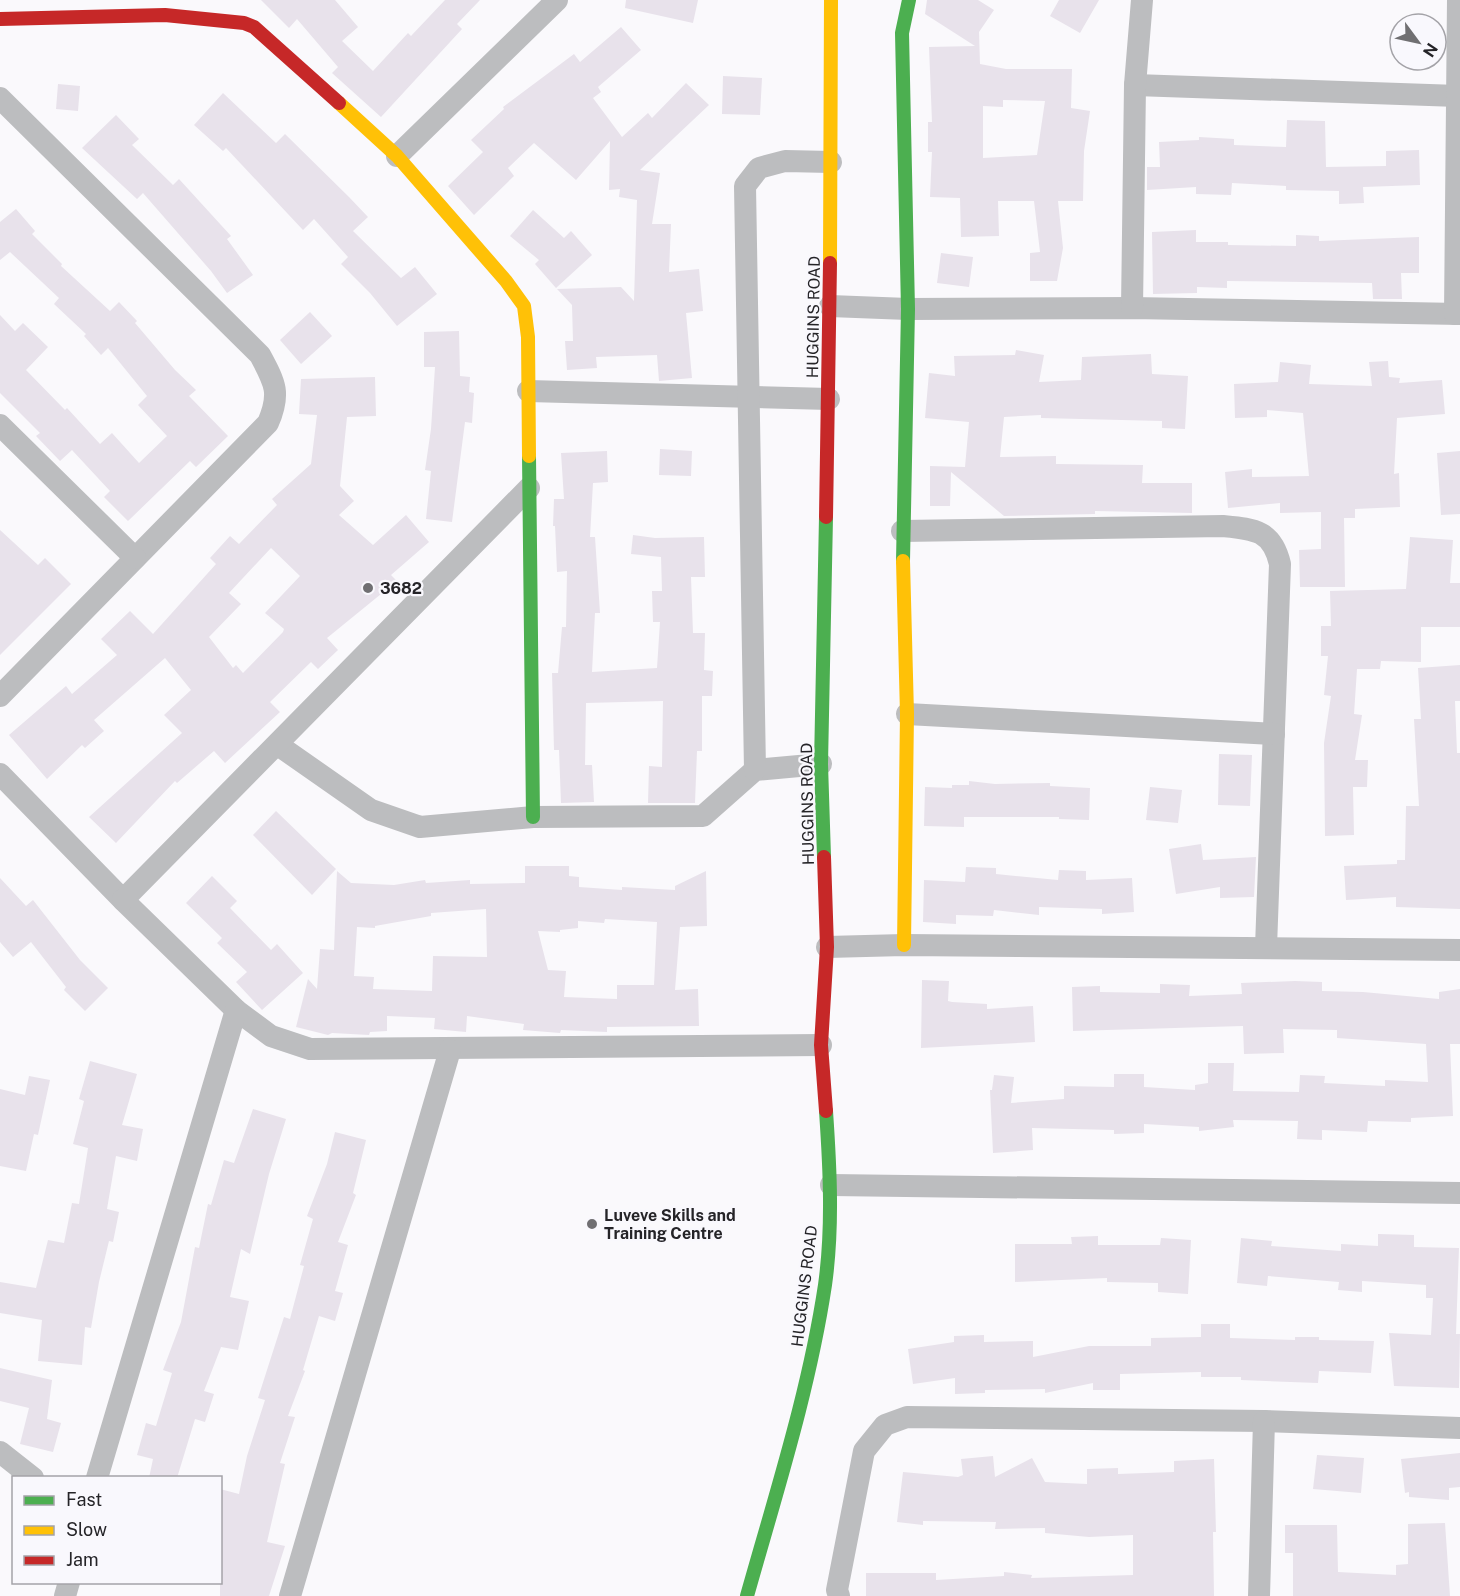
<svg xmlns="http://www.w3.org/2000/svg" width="1460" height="1596" viewBox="0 0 1460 1596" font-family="'Public Sans',sans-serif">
	<rect width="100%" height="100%" fill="#faf9fc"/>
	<g fill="#e8e2eb" fill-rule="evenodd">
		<path d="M261,0H335L358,27L342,41L373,71L408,33L411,36L445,0H480L457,24L462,29L381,117L332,73L338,67L297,19L289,28Z"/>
		<path d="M626,0H698L693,23L625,8Z"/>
		<path d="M927,0H978L994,10L979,32L980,64L1006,69H1072L1071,108L1090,111L1084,151L1083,201H1058L1063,248L1057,281H1030V253L1040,252L1034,201H998L999,236L961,237L960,198L930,197L932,152H928V122H932L929,47L975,46L925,14ZM1003,100L1045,101L1037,155L983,158V106L1003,107Z"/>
		<path d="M1059,0H1099L1080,33L1050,16Z"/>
		<path d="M621,27L641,50L598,87L601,92L593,98L622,137L648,113L652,118L686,83L709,105L640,170L660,173L652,224H671L669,272L699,269L703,311L686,313L692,378L659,381L657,355L596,357L597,368L567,370L565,341H573L572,305L557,289L621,287L634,301L637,200L619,197L620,189L609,190L610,141L576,180L534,143L508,168L514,176L474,215L448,186L483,152L471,140L504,109L503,107L574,54L580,62Z"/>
		<path d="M723,76L762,78L760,115L722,114Z"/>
		<path d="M58,84L80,86L78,111L56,109Z"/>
		<path d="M223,93L276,143L285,134L349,197L368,217L353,231L401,278L415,267L437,294L397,326L370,293L341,264L348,257L314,219L303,230L226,148L223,151L194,125Z"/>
		<path d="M116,115L139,139L132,145L173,185L179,179L231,236L227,239L253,275L227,293L211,271L143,193L137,199L82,148Z"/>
		<path d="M1287,120L1325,121L1326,167L1386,166V151L1419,150L1420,185L1363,187L1364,203L1339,204V191L1286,190V186L1232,183L1231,195L1196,194V187L1147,190V167H1160L1159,142L1199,140V137L1234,139V145L1286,147Z"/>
		<path d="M16,209L35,231L32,234L62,264L61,266L110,311L119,302L137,321L135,323L175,370L196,390L189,396L228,436L196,467L190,461L128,521L104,497L110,491L72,450L60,461L36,436L40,433L0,393V315L15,331L23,323L48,347L26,370L65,410L67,408L100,444L112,433L139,463L167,436L138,405L147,396L108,348L101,355L84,336L86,334L54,304L59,298L10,252L0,260V222Z"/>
		<path d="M533,210L564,238L571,231L592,255L556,288L535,264L539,260L510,236Z"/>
		<path d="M1196,230V242H1228V245L1296,246V235L1319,236V241L1419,237V273H1401L1402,299H1373L1372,283L1227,281V288L1197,287V293L1153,294L1152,232Z"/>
		<path d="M941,253L973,257L969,287L937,283Z"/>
		<path d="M310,312L332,336L301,364L280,340Z"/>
		<path d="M459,331L460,376L470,377L469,392L474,393L472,423L465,422L452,522L426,519L431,471L425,470L431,429L435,367H424V332Z"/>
		<path d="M1016,350L1044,355L1039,382L1081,380L1082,357L1151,354L1152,374L1188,376L1185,429L1162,428V421L1041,418V415L1004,417L1000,457L1056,456V464L1143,465L1142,483H1192V513L1095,511V514L1004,516L951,472L950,506H930V466L965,467L969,422L925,418L929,373L955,376L954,356L1015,355Z"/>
		<path d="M1388,361L1389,377L1400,378L1399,383L1442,380L1445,414L1397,418L1394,474L1399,473L1400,507L1355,509V518H1344L1345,587H1300L1299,550L1321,549V512L1280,513V503L1228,508L1225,472L1252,469V477L1309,476L1303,413L1267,410V417L1235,418L1234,384L1278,382L1280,362L1311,365L1309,384L1372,386L1369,362Z"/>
		<path d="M375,377L376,416L347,417L340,486L354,501L339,515L373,545L406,515L429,542L391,575L397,581L327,638L338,650L318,669L311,662L270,702L280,712L225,763L214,751L177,783L175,781L116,843L89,817L182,733L164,715L191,690L165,658L94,720L104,731L85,748L82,745L47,779L9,735L66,686L72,694L117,655L101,639L130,611L153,634L216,564L210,558L230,536L239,544L277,505L272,499L311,464L317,415L299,414L301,379ZM271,548L300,576L265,613L284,629L283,632L243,673L236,665L233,668L209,637L241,604L229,593Z"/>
		<path d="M660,449L692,451L691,476L659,475Z"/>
		<path d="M607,451L608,482L593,483L590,537H595L600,613H595L592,672L657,668L660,622H653L652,591H662L661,557L631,554L633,535L655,538L704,537L705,577H691L693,633H705L704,670L713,671L712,696H702V751H697L695,803H648L649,766L662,767L663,701L586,703L585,765H592L594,802L561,803L559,750H554L552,673H558L562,627H566L567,571L557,572L555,526H553L554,499H564L561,453Z"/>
		<path d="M1460,451V514L1441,515L1437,453Z"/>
		<path d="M0,530L38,565L45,558L71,584L0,655Z"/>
		<path d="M1410,537L1453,540L1450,583H1460V627H1421V662L1381,661L1380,669H1357L1354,714L1362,715L1355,760H1368L1367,787H1353L1354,835L1325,836L1324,743L1331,696L1324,695L1328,656H1321V626H1331L1330,591L1406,589Z"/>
		<path d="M1460,665V701H1455L1457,753H1460V909L1396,907V897L1346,900L1344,866L1397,864V860H1405L1406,806H1419L1414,719H1421L1418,668Z"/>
		<path d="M1219,754L1252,755L1250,806L1218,805Z"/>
		<path d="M969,781L995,784L1050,783V786L1090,788L1089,820L1059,819V817H964V827L924,826L925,787L952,788V785H969Z"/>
		<path d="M1150,787L1182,790L1178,823L1146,820Z"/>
		<path d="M276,811L336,869L312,895L253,835Z"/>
		<path d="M1201,844L1203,860L1256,857L1254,897L1220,898V887L1176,894L1169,849Z"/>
		<path d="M525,866H569V876L579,877V887L622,890V887L675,890V886L706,871L707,926L680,927L675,990L698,989L699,1026L607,1027V1032L561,1030L560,1033L523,1030L524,1024L467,1016L466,1032L434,1029L435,1018L387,1016V1031L370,1032L369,1035L332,1033L328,1035L296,1027L308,979L317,989L320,949L334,950L337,871L351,883L394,885L425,880L426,883L470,880V884L525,883ZM486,909L487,957L433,956L432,991L373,989L374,977L354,976L357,927L375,928V926L431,916V913ZM605,919L657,922L654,985H617V999L564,997L566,971L548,970L538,931L560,932V930L578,928V921L604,923Z"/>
		<path d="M966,867L996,868V874L1058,880L1059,870L1086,871V880L1132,878L1134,912L1102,914V909L1039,907V915L994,910L993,916L956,915V924L923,922L924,880L965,882Z"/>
		<path d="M212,876L237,901L230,908L271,950L277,944L303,973L262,1010L236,982L247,972L217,943L222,938L186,903Z"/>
		<path d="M0,878L26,906L33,900L80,960L108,988L85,1011L64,990L66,987L31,942L13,957L0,942Z"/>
		<path d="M922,980L949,981L948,1001L952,1002L987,1004V1009L1033,1006L1035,1042L921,1048Z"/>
		<path d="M1295,981L1322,982V991L1363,992L1439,999V992L1460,989V1044H1450L1453,1116L1411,1118V1122L1368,1121L1367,1132L1322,1130V1140L1297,1139L1298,1121L1233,1120L1234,1127L1199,1131V1127L1144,1124V1133L1114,1134V1130L1032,1128L1033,1150L993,1153L990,1090H992L994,1075L1014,1077L1011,1103L1064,1099V1086L1114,1087V1074H1144V1087L1195,1090V1085L1208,1083V1063H1234L1233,1091L1299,1092L1300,1075L1325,1076L1324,1083L1385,1086V1080L1428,1082L1426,1044L1337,1038V1030L1283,1029L1284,1053L1244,1054L1243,1026L1073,1031L1072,987L1100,986V992L1160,993V984L1190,985L1189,996L1242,994L1241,983Z"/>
		<path d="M90,1061L137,1074L122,1125L143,1129L137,1161L116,1156L107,1209L119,1212L113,1242L109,1241L99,1282L91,1328L85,1327L82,1365L38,1361L42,1320L0,1313V1282L36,1288L48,1240L64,1243L72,1203L79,1204L88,1148L73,1144L84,1101L79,1099Z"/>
		<path d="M29,1076L50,1080L38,1135L34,1134L26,1171L0,1166V1089L25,1095Z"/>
		<path d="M253,1109L286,1119L269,1174L250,1254L241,1249L230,1297L249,1301L238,1350L221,1347L204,1391L214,1394L205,1422L195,1419L177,1478H149L153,1459L137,1455L146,1423L156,1426L172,1373L163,1370L181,1322L195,1247L199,1248L208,1204L211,1205L224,1160L234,1163Z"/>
		<path d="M335,1132L366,1140L353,1193L356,1195L338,1242L348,1245L335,1291L343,1293L335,1321L319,1316L303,1370L305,1371L288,1416L295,1417L280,1463L285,1464L267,1542L285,1546L269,1596H220V1489L239,1494L247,1456L265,1400L258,1398L284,1317L290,1319L304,1266L300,1265L313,1219L307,1216L327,1164Z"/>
		<path d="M1378,1234L1414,1235V1247L1459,1248L1456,1334H1460L1459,1388L1394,1386L1389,1333L1431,1335L1433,1298H1426V1285L1362,1281V1292L1338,1290L1339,1282L1268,1276L1267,1286L1237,1283L1241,1238L1272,1241L1271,1246L1341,1251V1244L1378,1246Z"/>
		<path d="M1098,1236V1245H1160L1161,1238L1191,1240L1188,1294L1158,1292V1283L1107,1282V1278L1015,1282V1244H1072L1071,1237Z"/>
		<path d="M1201,1324H1230V1338L1295,1340V1337H1319V1340L1374,1341L1371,1373L1319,1371L1318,1383L1241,1380V1377H1201V1372L1120,1374V1390H1093V1383L1045,1393V1389L985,1390V1393L955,1394V1378L913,1384L908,1349L954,1342V1336L984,1335V1342L1033,1341V1357L1089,1346H1151V1338L1201,1337Z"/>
		<path d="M0,1368L52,1380L47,1419L61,1423L53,1452L20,1444L29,1408L0,1401Z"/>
		<path d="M1460,1453V1487L1449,1488V1500L1409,1497V1492L1405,1493L1401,1459Z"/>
		<path d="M1317,1455L1364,1458L1361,1493L1313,1489Z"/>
		<path d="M993,1456L995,1477L1032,1458L1045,1482L1087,1484V1469L1118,1468V1474L1174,1472V1461L1214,1459L1216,1532H1213L1214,1596H866V1573H936V1580L1004,1576V1572L1032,1575L1031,1578L1133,1575V1535L1089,1537L1045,1533V1528L995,1529L996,1522L923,1521V1525L897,1522L903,1472L958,1477L963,1475L961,1459Z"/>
		<path d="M1445,1523L1450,1596H1293V1553H1285V1525H1337L1338,1572L1396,1575V1565L1408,1564V1524Z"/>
	</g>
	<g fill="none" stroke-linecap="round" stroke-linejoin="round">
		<g stroke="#bcbdbf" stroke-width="22">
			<path d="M1135,85L1458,96"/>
			<path d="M0,98L260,355C275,383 281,393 268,423L0,696"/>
			<path d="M397,156L557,0"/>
			<path d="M830,306L908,309L1132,308L1460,314"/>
			<path d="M1132,308L1135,85L1142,0"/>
			<path d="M1455,314L1458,0"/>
			<path d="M528,391L829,399"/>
			<path d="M0,425L135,558"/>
			<path d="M902,531L1223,526C1254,529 1272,530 1280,564L1266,947"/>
			<path d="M907,714L1274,734"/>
			<path d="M278,745L371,810L420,827L533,817L703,816L755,770L821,764"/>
			<path d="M755,770L745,186L759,168L785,161L831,162"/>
			<path d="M0,774L123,900L236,1010L271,1036L310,1049L821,1045"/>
			<path d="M123,900L529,488"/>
			<path d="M827,947L904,945L1460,950"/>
			<path d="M831,1185L1460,1193"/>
			<path d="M0,1452L33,1478"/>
			<path d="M97,1478L236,1010"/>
			<path d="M65,1596L69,1582"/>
			<path d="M290,1596L450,1050"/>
			<path d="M839,1596L837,1590L864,1451L885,1425L907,1417L1264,1421L1460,1428"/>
			<path d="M1259,1596L1264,1421"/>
		</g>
		<g stroke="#4caf50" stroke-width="14">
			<path d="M529,456L533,817"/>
			<path d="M903,561L908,309L902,33L909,0"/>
			<path d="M824,857L821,764L826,517"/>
			<path d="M747,1596C776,1493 809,1391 825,1285C833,1228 830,1169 826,1111"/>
		</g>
		<g stroke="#ffc107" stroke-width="14">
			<path d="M339,103L397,156L506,281L524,306L528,337L529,456"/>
			<path d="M830,263L831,0"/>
			<path d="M903,561L907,714L904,945"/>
		</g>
		<g stroke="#c62828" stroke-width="14">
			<path d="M0,19L165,15L244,23L254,27L339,103"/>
			<path d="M826,517L830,263"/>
			<path d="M824,857L827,947L821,1045L826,1111"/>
		</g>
	</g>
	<g fill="#706f72" stroke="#f9f8fd" stroke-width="2">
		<circle cx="368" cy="588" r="6"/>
		<circle cx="592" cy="1224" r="6"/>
	</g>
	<g text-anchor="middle" stroke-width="4.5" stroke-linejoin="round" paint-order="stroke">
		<g font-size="16" fill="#252428" stroke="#f9f8fd">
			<text transform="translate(813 317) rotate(-89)" y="6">HUGGINS ROAD</text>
			<text transform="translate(807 804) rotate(-91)" y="6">HUGGINS ROAD</text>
			<text transform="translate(804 1286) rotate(-83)" y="6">HUGGINS ROAD</text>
		</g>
		<g font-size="16" font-weight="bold" fill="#252428" stroke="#f9f8fd" text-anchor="start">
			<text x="380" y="594">3682</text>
			<text x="604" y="1221">Luveve Skills and<tspan x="604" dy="18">Training Centre</tspan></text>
		</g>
	</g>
	<rect x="12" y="1476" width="210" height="108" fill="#f9f8fd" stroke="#a4a3a8" stroke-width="1.5"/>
	<rect x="24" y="1496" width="30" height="9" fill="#4caf50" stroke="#a4a3a8" stroke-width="1.5"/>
	<text x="66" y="1506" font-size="18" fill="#252428">Fast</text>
	<rect x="24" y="1526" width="30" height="9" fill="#ffc107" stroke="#a4a3a8" stroke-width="1.5"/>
	<text x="66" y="1536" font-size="18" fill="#252428">Slow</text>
	<rect x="24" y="1556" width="30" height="9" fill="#c62828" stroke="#a4a3a8" stroke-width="1.5"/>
	<text x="66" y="1566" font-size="18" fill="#252428">Jam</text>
	<g transform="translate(1418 42) rotate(123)"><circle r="28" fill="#f9f8fd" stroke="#a4a3a8" stroke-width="1.5"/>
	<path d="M0-4.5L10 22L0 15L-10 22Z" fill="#706f72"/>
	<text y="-9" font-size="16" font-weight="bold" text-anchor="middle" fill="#252428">N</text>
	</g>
</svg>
